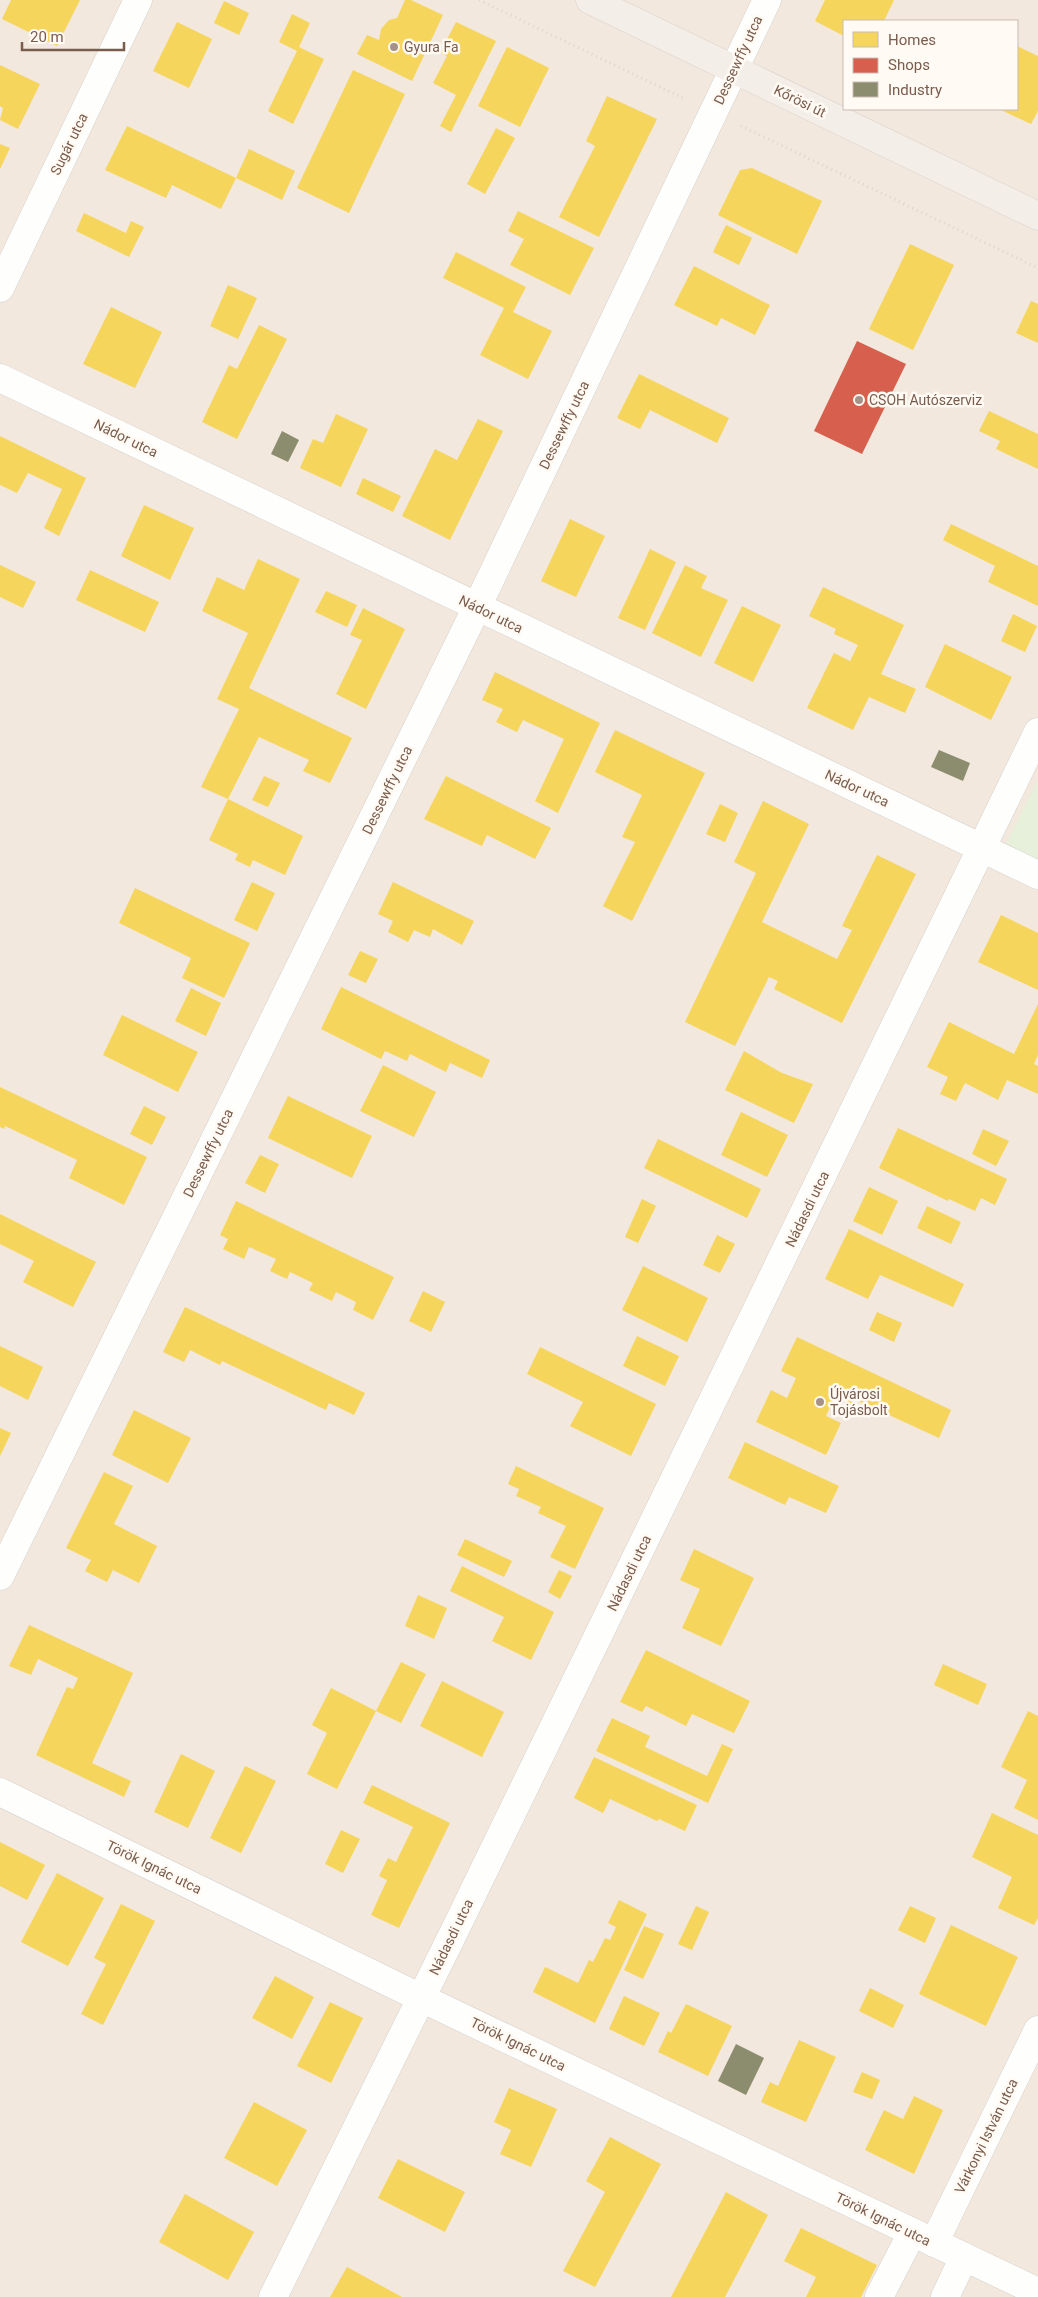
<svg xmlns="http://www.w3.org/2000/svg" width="1038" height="2297" viewBox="0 0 1038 2297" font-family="Roboto,sans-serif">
	<rect width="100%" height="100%" fill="#f9f5f0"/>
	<path fill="#f2e8de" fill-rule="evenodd" d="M0,0H1038V2297H0ZM844,21H1017V109H844Z"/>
	<path fill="#e7f0db" d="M1038,779V865L1004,848Z"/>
	<g fill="#f6d55c">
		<path d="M11,0H80L57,46L2,19Z"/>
		<path d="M405,0H411L443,15L412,81L357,54L367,35L379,40L381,29L389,20L397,18Z"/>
		<path d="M825,0H894L884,21H844V36L815,21Z"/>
		<path d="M224,1L249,13L239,35L214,23Z"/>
		<path d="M292,14L310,23L299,47L324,59L293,124L268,111L297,51L279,42Z"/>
		<path d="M177,22L212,39L189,88L153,71Z"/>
		<path d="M456,22L496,41L451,132L440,126L456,95L433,83L447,56L440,53Z"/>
		<path d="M1017,46L1038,56V111L1031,124L999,109H1017Z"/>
		<path d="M507,47L549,68L520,127L478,106Z"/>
		<path d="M0,65L40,84L18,129L0,120L3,108L0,106Z"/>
		<path d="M353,70L405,94L349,213L297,188Z"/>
		<path d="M607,96L657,119L599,237L559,217L595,146L586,141Z"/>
		<path d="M127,126L236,178L221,209L172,185L166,198L105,170Z"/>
		<path d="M496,128L515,138L485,194L467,184Z"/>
		<path d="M0,144L10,148L0,169Z"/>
		<path d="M249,149L295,171L282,200L236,178Z"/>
		<path d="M752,168L822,201L797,254L718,215L740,170Z"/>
		<path d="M518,211L594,248L570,295L510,265L524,239L508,231Z"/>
		<path d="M84,213L126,233L131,221L144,227L129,257L76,231Z"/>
		<path d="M726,225L752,238L739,265L713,252Z"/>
		<path d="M910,244L954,265L913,350L869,329Z"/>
		<path d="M456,252L526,287L513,312L552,331L528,379L480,355L504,308L443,278Z"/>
		<path d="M694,266L770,305L755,335L721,318L717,326L674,305Z"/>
		<path d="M228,285L257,298L238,339L210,326Z"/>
		<path d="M1031,301L1038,304V343L1016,333Z"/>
		<path d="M111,307L162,332L135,388L83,364Z"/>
		<path d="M259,325L287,339L237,439L202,422L229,365L237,369Z"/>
		<path d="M639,374L729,418L717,443L650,410L640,429L617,418Z"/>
		<path d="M989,411L1038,434V469L996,449L1000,441L979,431Z"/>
		<path d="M336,414L368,429L341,487L300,468L313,439L323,443Z"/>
		<path d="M478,419L503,431L450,540L402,516L435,449L457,460Z"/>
		<path d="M0,436L86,478L59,536L44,528L62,489L28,473L17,493L0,485Z"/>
		<path d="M363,478L401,496L393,512L356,494Z"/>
		<path d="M144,505L194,528L170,580L121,556Z"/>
		<path d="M570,519L605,536L576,597L541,581Z"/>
		<path d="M951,524L1038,566V606L988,582L995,566L943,540Z"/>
		<path d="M650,549L676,562L645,630L618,618Z"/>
		<path d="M258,559L300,579L249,688L352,738L330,783L303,771L309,760L259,737L228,799L303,836L285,875L253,860L250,867L235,860L238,854L209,840L228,799L201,787L239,709L217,699L248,633L202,611L217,577L244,590Z"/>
		<path d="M0,565L36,582L23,608L0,597Z"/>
		<path d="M685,565L707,576L701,588L728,600L701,657L652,633Z"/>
		<path d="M90,570L159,602L145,632L76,600Z"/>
		<path d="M823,587L904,625L881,674L916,689L905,713L869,697L853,730L807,708L834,653L850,661L858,645L834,634L836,629L809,616Z"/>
		<path d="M326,591L357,605L347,627L315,612Z"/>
		<path d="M742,606L781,625L753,682L714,663Z"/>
		<path d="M363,608L405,629L366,709L336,694L362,640L350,635Z"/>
		<path d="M1013,614L1037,626L1025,652L1001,641Z"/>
		<path d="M945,644L1012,677L991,720L925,687Z"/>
		<path d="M495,672L600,723L558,813L535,801L564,739L523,720L517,732L496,722L503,709L482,700Z"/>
		<path d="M615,730L705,773L632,921L603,906L635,842L622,837L642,795L595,772Z"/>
		<path d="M264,776L280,783L268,807L252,800Z"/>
		<path d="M446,776L551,828L535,859L487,835L482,846L424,819Z"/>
		<path d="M763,801L809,824L762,922L837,959L852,930L842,926L877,855L916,874L842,1023L774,989L778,981L769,977L735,1046L685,1022L756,873L734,862Z"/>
		<path d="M720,804L738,813L725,842L706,834Z"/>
		<path d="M252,882L275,893L257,931L234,920Z"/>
		<path d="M393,882L474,921L462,945L433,929L430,937L414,930L408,942L388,932L393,921L378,914Z"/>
		<path d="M135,888L250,943L224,998L182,978L191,958L119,923Z"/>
		<path d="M1001,915L1038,933V990L978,962Z"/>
		<path d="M360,951L378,959L366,983L348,975Z"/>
		<path d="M341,987L490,1060L482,1078L450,1063L446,1072L410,1054L407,1061L385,1051L381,1059L321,1029Z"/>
		<path d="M191,988L221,1003L206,1036L175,1021Z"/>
		<path d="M1038,1004V1055L1034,1064L1038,1066V1094L1007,1080L998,1100L965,1083L956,1101L940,1094L948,1077L927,1067L949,1022L1014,1054Z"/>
		<path d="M122,1015L198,1052L178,1092L103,1055Z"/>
		<path d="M744,1051L782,1073L813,1084L794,1123L725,1090Z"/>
		<path d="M383,1065L436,1092L414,1137L360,1111Z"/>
		<path d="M0,1087L147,1157L124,1205L69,1178L77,1160L5,1126L4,1129L0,1127Z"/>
		<path d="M288,1096L372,1136L352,1178L268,1138Z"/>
		<path d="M144,1106L166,1117L152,1145L130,1134Z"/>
		<path d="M741,1112L788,1135L767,1177L721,1155Z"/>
		<path d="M898,1128L1007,1179L995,1205L981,1198L975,1211L949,1199L948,1201L879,1168Z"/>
		<path d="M983,1129L1009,1141L996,1166L972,1154Z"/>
		<path d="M658,1139L761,1189L747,1218L644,1168Z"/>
		<path d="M260,1155L279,1164L265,1193L245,1183Z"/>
		<path d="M869,1187L898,1201L882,1235L853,1221Z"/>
		<path d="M642,1199L656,1206L638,1243L625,1237Z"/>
		<path d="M236,1201L394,1277L373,1320L353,1310L356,1302L336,1292L332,1301L309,1290L313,1283L290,1272L287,1279L270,1271L276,1259L249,1247L244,1259L223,1249L228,1239L220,1235Z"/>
		<path d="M927,1206L961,1222L951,1244L917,1228Z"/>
		<path d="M0,1214L96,1262L73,1307L23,1282L34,1261L0,1244Z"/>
		<path d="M849,1229L964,1284L953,1307L880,1275L868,1299L825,1279Z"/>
		<path d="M717,1235L735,1244L720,1273L703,1265Z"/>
		<path d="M643,1266L708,1298L687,1342L622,1310Z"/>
		<path d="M423,1291L445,1302L431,1332L409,1321Z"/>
		<path d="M185,1307L365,1393L354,1415L329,1403L326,1410L222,1361L220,1365L190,1350L184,1362L163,1352Z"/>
		<path d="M877,1312L902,1323L894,1342L869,1330Z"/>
		<path d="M637,1336L679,1356L665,1386L623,1366Z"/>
		<path d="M797,1337L951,1410L939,1438L854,1399L851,1404L835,1396L826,1416L841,1423L826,1455L756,1422L771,1390L787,1398L796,1378L781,1371Z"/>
		<path d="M0,1346L43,1367L28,1400L0,1386Z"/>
		<path d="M540,1347L656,1404L631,1456L570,1426L583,1402L527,1374Z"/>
		<path d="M134,1410L191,1438L168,1483L112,1455Z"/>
		<path d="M0,1428L11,1433L0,1456Z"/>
		<path d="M745,1442L839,1486L826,1513L789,1497L785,1505L728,1478Z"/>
		<path d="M516,1466L604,1508L575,1569L550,1557L566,1526L538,1513L541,1507L516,1496L519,1489L508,1484Z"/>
		<path d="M104,1472L133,1486L114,1524L157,1546L139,1583L113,1570L107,1582L85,1571L91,1560L66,1548Z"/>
		<path d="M465,1539L512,1561L504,1577L457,1555Z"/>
		<path d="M694,1549L754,1578L721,1646L682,1628L700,1589L680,1580Z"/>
		<path d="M462,1566L554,1612L531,1660L492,1641L504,1617L450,1591Z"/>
		<path d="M559,1570L572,1576L560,1599L548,1592Z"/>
		<path d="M418,1595L447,1608L434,1639L405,1626Z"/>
		<path d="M29,1625L133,1673L92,1763L131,1781L124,1797L36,1755L67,1687L73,1689L78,1678L38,1659L31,1675L9,1666Z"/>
		<path d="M646,1650L750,1701L734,1733L692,1714L686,1726L646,1706L642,1712L620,1702Z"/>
		<path d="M401,1662L426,1674L401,1723L376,1711Z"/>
		<path d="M943,1664L987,1684L978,1705L934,1685Z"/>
		<path d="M442,1681L504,1712L482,1757L420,1726Z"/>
		<path d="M331,1688L376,1711L337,1789L307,1774L327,1733L312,1725Z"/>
		<path d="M1028,1711L1038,1716V1820L1014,1808L1027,1780L1001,1767Z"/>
		<path d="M612,1718L650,1736L645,1747L707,1776L722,1744L733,1749L708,1803L596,1751Z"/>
		<path d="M181,1754L215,1771L188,1828L154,1812Z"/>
		<path d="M594,1757L697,1805L685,1831L659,1819L657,1821L610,1799L603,1813L574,1798Z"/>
		<path d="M245,1766L276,1781L241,1853L210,1838Z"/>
		<path d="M372,1785L450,1823L399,1928L371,1915L387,1880L379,1876L388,1858L396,1862L413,1827L363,1803Z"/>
		<path d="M992,1813L1038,1835V1918L1034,1925L998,1908L1012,1877L972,1857Z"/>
		<path d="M341,1830L360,1839L343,1873L325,1864Z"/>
		<path d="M0,1842L45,1865L27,1900L0,1886Z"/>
		<path d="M57,1873L104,1898L68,1966L21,1942Z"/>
		<path d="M619,1900L647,1914L595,2023L533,1992L545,1967L578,1983L589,1960L593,1962L605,1938L610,1940L616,1927L608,1923Z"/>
		<path d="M121,1904L155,1921L103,2025L81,2014L106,1964L94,1958Z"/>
		<path d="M696,1906L709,1912L692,1950L678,1944Z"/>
		<path d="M910,1906L936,1918L925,1943L898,1930Z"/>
		<path d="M951,1925L1018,1957L986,2026L919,1994Z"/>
		<path d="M644,1926L664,1934L643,1979L624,1970Z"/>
		<path d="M275,1976L314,1997L292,2039L252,2018Z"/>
		<path d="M870,1988L904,2005L893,2028L859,2011Z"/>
		<path d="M624,1996L660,2013L644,2046L609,2029Z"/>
		<path d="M330,2002L363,2018L331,2083L297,2066Z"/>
		<path d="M686,2004L732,2026L708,2076L658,2052L668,2031L671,2033Z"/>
		<path d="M799,2040L836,2057L806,2122L761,2102L770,2082L778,2086Z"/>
		<path d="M862,2072L880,2080L872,2099L853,2092Z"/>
		<path d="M509,2088L557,2109L531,2167L500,2154L511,2130L494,2122Z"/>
		<path d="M914,2096L943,2110L914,2174L865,2150L884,2110L903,2119Z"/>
		<path d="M254,2102L307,2130L277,2186L224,2158Z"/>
		<path d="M610,2137L661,2164L595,2287L563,2271L605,2192L586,2181Z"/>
		<path d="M398,2159L465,2192L445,2232L378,2198Z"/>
		<path d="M726,2192L768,2215L725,2297H671Z"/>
		<path d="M185,2194L254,2232L228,2280L159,2242Z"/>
		<path d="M801,2228L877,2265L861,2297H806L816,2277L784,2261Z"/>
		<path d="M347,2267L402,2297H330Z"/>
	</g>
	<path fill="#d6604d" d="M857,341L906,364L862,454L814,431Z"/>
	<g fill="#8c8c6e">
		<path d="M282,431L299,440L288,462L271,454Z"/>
		<path d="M939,750L970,763L963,781L931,767Z"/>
		<path d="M736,2044L764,2058L746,2095L718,2081Z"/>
	</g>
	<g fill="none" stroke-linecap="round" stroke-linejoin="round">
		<defs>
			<g id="minor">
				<path d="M0,288L138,0"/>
				<path d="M0,378L1038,875"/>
				<path d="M0,1576L477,607L767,0"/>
				<path d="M0,1792L421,1998L1038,2292"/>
				<path d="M934,2243L1038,2030"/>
				<path d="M273,2297L451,1938L1038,732"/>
				<path d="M879,2297L912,2233"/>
				<path d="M945,2297L964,2257"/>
			</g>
			<path id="major" d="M590,0L1038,216"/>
		</defs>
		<use href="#minor" stroke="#d7d1cb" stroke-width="29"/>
		<use href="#major" stroke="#dad1cc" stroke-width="29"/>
		<g stroke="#dcd5d0" stroke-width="3" stroke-dasharray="1 4" stroke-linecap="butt">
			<path d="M479,0L685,99"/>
			<path d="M741,126L1038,268"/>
		</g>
		<use href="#minor" stroke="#fefefd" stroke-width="28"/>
		<use href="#major" stroke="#f3eee8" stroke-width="28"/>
	</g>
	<g fill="#a69286" stroke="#fffaf3" stroke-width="2">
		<circle cx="394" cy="47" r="5"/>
		<circle cx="859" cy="400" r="5"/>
		<circle cx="820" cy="1402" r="5"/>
	</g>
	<g text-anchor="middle" stroke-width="5" stroke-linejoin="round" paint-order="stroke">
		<g font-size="14" fill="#7a5c4d" stroke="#fffaf3" text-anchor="start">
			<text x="404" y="52">Gyura Fa</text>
			<text x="869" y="405">CSOH Autószerviz</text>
			<text x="830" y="1399">Újvárosi<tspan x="830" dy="16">Tojásbolt</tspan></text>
		</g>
		<g font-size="14" fill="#7a5c4d" stroke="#fffaf3">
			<text transform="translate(738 60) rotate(-65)" y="5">Dessewffy utca</text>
			<text transform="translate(800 101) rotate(26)" y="5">Kőrösi út</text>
			<text transform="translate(69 144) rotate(-64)" y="5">Sugár utca</text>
			<text transform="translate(564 425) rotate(-64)" y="5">Dessewffy utca</text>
			<text transform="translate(126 438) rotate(26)" y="5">Nádor utca</text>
			<text transform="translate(491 614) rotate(26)" y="5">Nádor utca</text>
			<text transform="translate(857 788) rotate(25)" y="5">Nádor utca</text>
			<text transform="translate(387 790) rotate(-64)" y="5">Dessewffy utca</text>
			<text transform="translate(208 1153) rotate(-64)" y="5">Dessewffy utca</text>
			<text transform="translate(807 1209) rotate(-64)" y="5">Nádasdi utca</text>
			<text transform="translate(629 1573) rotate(-64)" y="5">Nádasdi utca</text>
			<text transform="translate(154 1867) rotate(26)" y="5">Török Ignác utca</text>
			<text transform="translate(451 1937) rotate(-64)" y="5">Nádasdi utca</text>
			<text transform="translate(518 2044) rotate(26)" y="5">Török Ignác utca</text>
			<text transform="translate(986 2136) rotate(-64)" y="5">Várkonyi István utca</text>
			<text transform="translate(883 2219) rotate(26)" y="5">Török Ignác utca</text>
		</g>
	</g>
	<rect x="843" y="20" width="175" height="90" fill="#fffaf3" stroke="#cabbb1"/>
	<rect x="853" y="32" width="25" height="15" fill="#f6d55c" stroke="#cabbb1"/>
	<text x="888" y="45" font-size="15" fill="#7a5c4d">Homes</text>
	<rect x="853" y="58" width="25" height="15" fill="#d6604d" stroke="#cabbb1"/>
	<text x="888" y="70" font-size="15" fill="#7a5c4d">Shops</text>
	<rect x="853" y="82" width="25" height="15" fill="#8c8c6e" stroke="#cabbb1"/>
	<text x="888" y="95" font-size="15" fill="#7a5c4d">Industry</text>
	<path d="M22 42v8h102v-8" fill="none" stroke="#7a5c4d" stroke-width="2.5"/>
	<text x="30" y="42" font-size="15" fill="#7a5c4d" stroke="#fffaf3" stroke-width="4" paint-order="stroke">20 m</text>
</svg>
